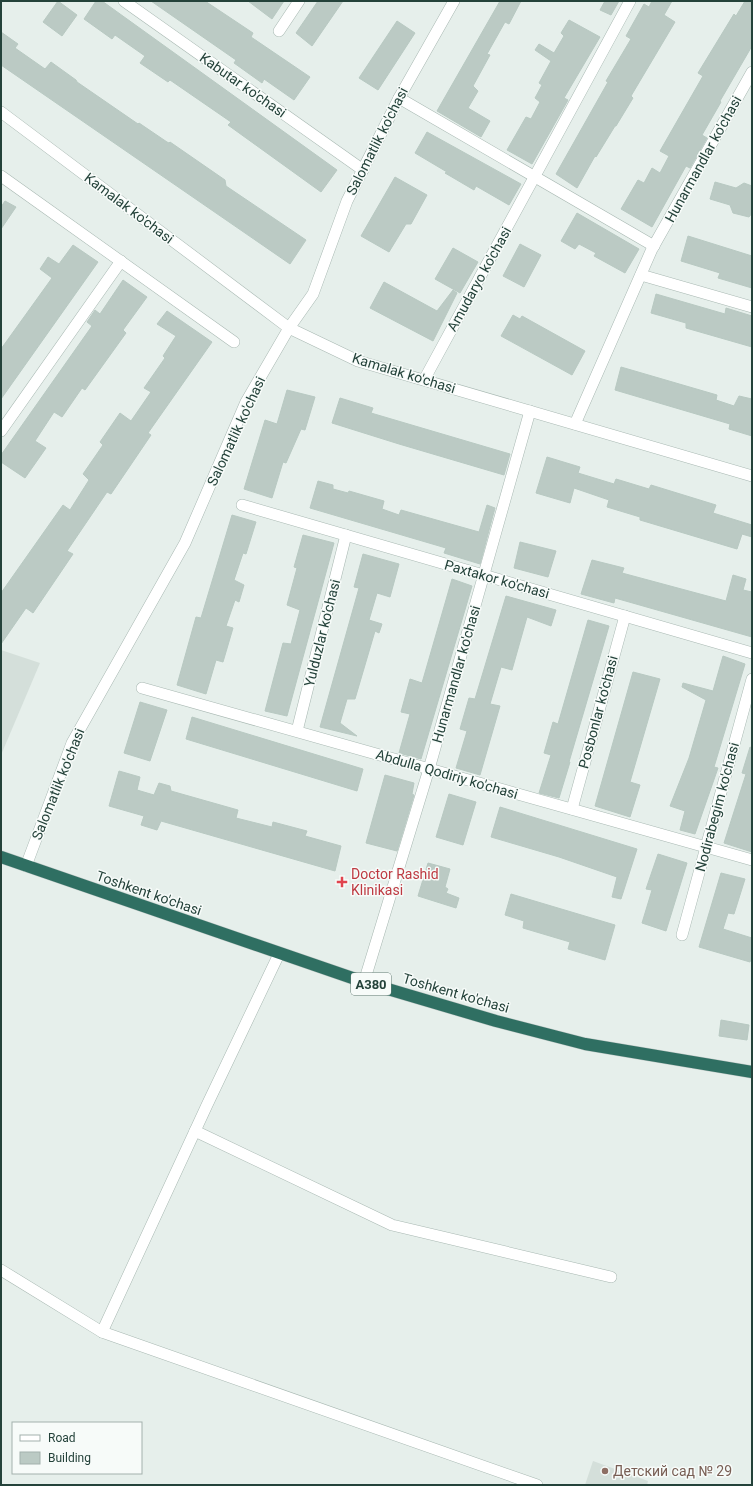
<svg xmlns="http://www.w3.org/2000/svg" width="753" height="1486" viewBox="0 0 753 1486" font-family="Roboto,sans-serif">
	<rect width="100%" height="100%" fill="#e6efeb"/>
	<g fill="#d4dfda">
		<path d="M1,650L40,663L1,755Z"/>
		<path d="M593,1461L648,1481L647,1485H585Z"/>
	</g>
	<g fill="#bbcac4" stroke="#b8c9c2">
		<path d="M58,1L77,15L62,36L43,22Z"/>
		<path d="M96,1H102L337,170L321,192L228,125L231,122L170,80L168,82L140,63L145,56L115,35L112,39L84,19Z"/>
		<path d="M151,1H205L253,33L251,37L310,77L294,100L264,79L262,83L234,63L236,60Z"/>
		<path d="M248,1H284L272,19Z"/>
		<path d="M318,1H343L312,46L296,33Z"/>
		<path d="M500,1H521L509,24L505,22L487,54L490,55L473,86L478,91L468,108L490,121L481,137L437,111Z"/>
		<path d="M605,1H619L611,15L600,10Z"/>
		<path d="M652,1H672L664,15L675,22L631,96L633,98L616,126H615L596,157L595,156L577,188L556,174L608,82L606,81L631,39L626,36L644,4L649,7Z"/>
		<path d="M745,1H752V46L720,101L721,102L702,135L707,138L690,168L686,166L652,227L621,209L638,180L644,183L652,168L660,173L669,156L660,151L703,76L698,73L734,14L736,16Z"/>
		<path d="M569,20L600,37L564,98L568,100L532,164L507,150L526,117L531,119L540,102L535,98L542,85L539,83L551,61L535,50L539,44L554,53L564,36L561,33Z"/>
		<path d="M397,21L415,33L378,90L359,78Z"/>
		<path d="M1,32L18,44L15,48L45,69L51,62L76,80L77,82L138,124L139,123L167,142L169,143L170,142L225,180L226,186L306,240L290,264L1,65Z"/>
		<path d="M427,132L521,184L509,205L476,186L474,190L445,173L447,172L415,153Z"/>
		<path d="M395,177L427,195L411,224H406L389,252L361,236Z"/>
		<path d="M715,182L736,188L744,183L752,186V213L749,217L733,213L730,205L710,199Z"/>
		<path d="M5,201L16,207L1,229V207Z"/>
		<path d="M577,213L639,249L625,273L594,256L596,253L579,244L575,249L561,241Z"/>
		<path d="M688,236L752,256V288L718,278L720,273L681,261Z"/>
		<path d="M520,244L541,255L524,287L503,276Z"/>
		<path d="M73,245L98,262L1,399V349L52,278L40,269L48,257L59,264Z"/>
		<path d="M453,248L478,262L460,293L435,279Z"/>
		<path d="M123,280L147,297L123,330L126,333L85,390L82,388L62,417L54,412L35,441L46,448L25,478L1,462V455L92,326L87,322L95,310L100,314Z"/>
		<path d="M384,282L437,311L453,290L457,293L433,341L370,308Z"/>
		<path d="M656,294L725,314L726,308L752,316V347L686,328V323L651,313Z"/>
		<path d="M167,311L212,342L148,433L151,435L130,466L111,494L107,492L67,551L73,554L33,613L26,608L1,644V593L63,505L70,510L89,480L83,474L103,445L100,442L120,413L131,421L151,392L144,388L165,358L163,356L176,336L157,324Z"/>
		<path d="M513,315L520,319L522,316L585,351L572,375L501,336Z"/>
		<path d="M621,367L717,395L716,400L734,406L739,396L752,399V436L729,429L730,424L615,390Z"/>
		<path d="M287,390L315,397L305,430L301,429L286,463L283,462L272,498L244,489L265,420L277,424Z"/>
		<path d="M340,398L373,408L371,413L510,454L504,475L399,444L332,423Z"/>
		<path d="M547,457L580,467L578,473L614,484L616,479L649,489L651,485L716,505L713,513L752,525V537L742,534L737,549L640,520V517L607,507L609,500L574,488L570,503L536,493Z"/>
		<path d="M318,481L333,485V489L348,493L349,491L384,501L382,509L399,515L401,510L479,532L487,505L495,508L480,564L444,553L446,548L310,508Z"/>
		<path d="M232,515L256,522L246,554L243,553L234,580L244,585L239,602L235,600L226,626L233,628L223,662L216,660L206,694L177,685L196,617L201,618Z"/>
		<path d="M303,535L334,543L287,716L265,711L283,643L291,644L300,610L287,605L297,568L294,567Z"/>
		<path d="M520,542L556,551L548,577L514,568Z"/>
		<path d="M363,554L399,564L390,597L377,593L369,620L382,624L379,633L375,631L355,699H347L340,723L357,736L320,727L359,588L354,587Z"/>
		<path d="M592,560L624,568L622,573L726,601L733,575L746,579L743,590L752,592V637L615,598L614,603L581,594Z"/>
		<path d="M452,579L472,586L421,759L399,753L410,714L401,712L410,679L422,683Z"/>
		<path d="M506,596L556,610L551,626L527,617L512,670L501,667L490,704L500,706L480,775L456,768L467,731L460,729L469,698L475,699Z"/>
		<path d="M588,620L609,626L569,762H570L559,798L539,793L551,755L544,753L553,722L558,724Z"/>
		<path d="M723,656L745,664L714,767L718,768L695,834L680,830L685,811L670,806L689,758L706,700L682,687L683,683L713,691Z"/>
		<path d="M633,672L660,679L630,782L640,785L630,817L595,806Z"/>
		<path d="M140,702L167,710L150,761L124,753Z"/>
		<path d="M192,717L363,769L357,791L186,739Z"/>
		<path d="M750,747L752,748V852L724,843L746,774L742,773Z"/>
		<path d="M119,771L140,777L137,790L154,795L159,783L170,786L171,791L238,810L236,818L272,827L273,822L307,831L305,836L341,846L335,871L161,821L157,830L141,825L144,816L109,806Z"/>
		<path d="M385,775L414,783L412,794L414,795L397,851L366,843Z"/>
		<path d="M449,794L476,802L463,845L436,837Z"/>
		<path d="M500,807L637,849L621,899L612,897L617,877L559,857L491,837Z"/>
		<path d="M658,854L687,863L666,931L642,923L652,890L646,889Z"/>
		<path d="M428,863L450,869L445,887L448,889L446,893L459,898L456,908L418,896Z"/>
		<path d="M721,873L745,879L734,914L728,913L723,929L752,938V957L750,962L699,947Z"/>
		<path d="M511,894L615,925L605,960L568,949L570,942L523,928L524,921L505,915Z"/>
		<path d="M721,1020L749,1025L747,1040L719,1036Z"/>
	</g>
	<g fill="none" stroke-linecap="round" stroke-linejoin="round">
		<defs>
			<g id="street">
				<path d="M124,1L363,170"/>
				<path d="M279,31L299,1"/>
				<path d="M399,98L654,246"/>
				<path d="M1,112L289,328L358,361L752,476"/>
				<path d="M1,176L234,342"/>
				<path d="M641,275L752,307"/>
				<path d="M424,380L630,1"/>
				<path d="M575,424L652,249L752,72"/>
				<path d="M1,431L121,261"/>
				<path d="M242,505L752,653"/>
				<path d="M142,688L752,860"/>
				<path d="M297,731L346,535"/>
				<path d="M572,809L625,616"/>
				<path d="M26,866L72,743L185,543L246,402L289,328L313,294L347,201L399,98L454,1"/>
				<path d="M682,935L752,679"/>
				<path d="M364,982L429,769L530,411"/>
				<path d="M195,1131L392,1225L611,1277"/>
				<path d="M1,1270L102,1332L537,1485"/>
				<path d="M102,1332L207,1105L279,954"/>
			</g>
			<path id="highway" d="M1,857L364,982L496,1021L585,1044L752,1072"/>
		</defs>
		<use href="#street" stroke="#a8b8b2" stroke-width="12"/>
		<use href="#highway" stroke="#c2cac8" stroke-width="13"/>
		<use href="#street" stroke="#fff" stroke-width="11"/>
		<use href="#highway" stroke="#2f6f62" stroke-width="12"/>
	</g>
	<path fill="#e0444e" stroke="#f7fbf9" stroke-width="1.5" d="M340 876h4v4h4v4h-4v4h-4v-4h-4v-4h4z"/>
	<circle fill="#8d6e63" stroke="#f7fbf9" stroke-width="1.5" cx="605" cy="1471" r="4"/>
	<g text-anchor="middle" stroke-width="3" stroke-linejoin="round" paint-order="stroke">
		<rect fill="#f7fbf9" stroke="#637a73" stroke-width="1" x="351" y="973" width="40" height="22" rx="3"/>
		<g font-size="13" font-weight="bold" fill="#24423a">
			<text x="371" y="989">A380</text>
		</g>
		<g font-size="14" fill="#24423a" stroke="#f7fbf9">
			<text transform="translate(243 85) rotate(35)" y="5">Kabutar ko'chasi</text>
			<text transform="translate(377 141) rotate(-63)" y="5">Salomatlik ko'chasi</text>
			<text transform="translate(703 159) rotate(-61)" y="5">Hunarmandlar ko'chasi</text>
			<text transform="translate(129 208) rotate(37)" y="5">Kamalak ko'chasi</text>
			<text transform="translate(479 279) rotate(-61)" y="5">Amudaryo ko'chasi</text>
			<text transform="translate(404 373) rotate(17)" y="5">Kamalak ko'chasi</text>
			<text transform="translate(236 431) rotate(-65)" y="5">Salomatlik ko'chasi</text>
			<text transform="translate(497 579) rotate(16)" y="5">Paxtakor ko'chasi</text>
			<text transform="translate(322 633) rotate(-76)" y="5">Yulduzlar ko'chasi</text>
			<text transform="translate(456 674) rotate(-74)" y="5">Hunarmandlar ko'chasi</text>
			<text transform="translate(598 712) rotate(-75)" y="5">Posbonlar ko'chasi</text>
			<text transform="translate(447 774) rotate(16)" y="5">Abdulla Qodiriy ko'chasi</text>
			<text transform="translate(58 784) rotate(-68)" y="5">Salomatlik ko'chasi</text>
			<text transform="translate(717 807) rotate(-75)" y="5">Nodirabegim ko'chasi</text>
			<text transform="translate(149 893) rotate(19)" y="5">Toshkent ko'chasi</text>
			<text transform="translate(456 993) rotate(16)" y="5">Toshkent ko'chasi</text>
		</g>
		<g font-size="14" fill="#be3a42" stroke="#f7fbf9" text-anchor="start">
			<text x="351" y="879">Doctor Rashid<tspan x="351" dy="16">Klinikasi</tspan></text>
		</g>
		<g font-size="14" fill="#785e54" stroke="#f7fbf9" text-anchor="start">
			<text x="613" y="1476">Детский сад № 29</text>
		</g>
	</g>
	<rect width="753" height="1486" fill="none" stroke="#24423a" stroke-width="4"/>
	<rect x="12" y="1422" width="130" height="52" fill="#f7fbf9" stroke="#a3b1ad"/>
	<rect x="20" y="1435" width="20" height="6" fill="#ffffff" stroke="#a3b1ad"/>
	<text x="48" y="1442" font-size="12" fill="#24423a">Road</text>
	<rect x="20" y="1452" width="20" height="12" fill="#bbcac4" stroke="#a3b1ad"/>
	<text x="48" y="1462" font-size="12" fill="#24423a">Building</text>
</svg>
